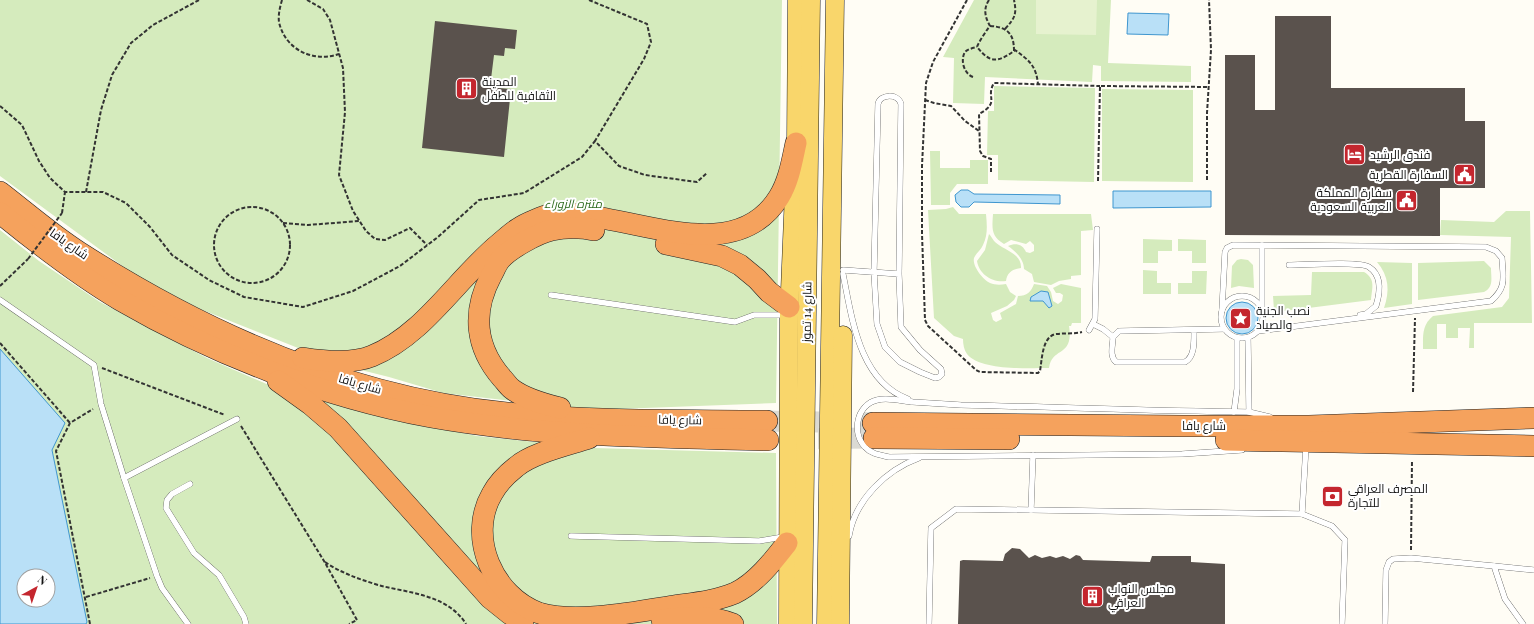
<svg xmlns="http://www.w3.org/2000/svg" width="1534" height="624" viewBox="0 0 1534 624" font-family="'Playfair Display',Cairo,serif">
	<rect width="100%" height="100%" fill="#fffdf5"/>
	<g fill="#d5ebbd" fill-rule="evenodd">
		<path d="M0,0H782L776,403L591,410L443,393L389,377L341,365L200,309L136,276L0,176Z"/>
		<path d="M974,0H1111L1108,63L1191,66V82L1101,81V66L1093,65L1092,82L985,77L984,104L953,103L954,58L943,57Z"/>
		<path d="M994,86L1095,88L1094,182L998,180V155H987L988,111H994Z"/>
		<path d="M1102,89L1193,90V182L1102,181Z"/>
		<path d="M930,151H940V168H970V160H988V184H957L950,193V205H931Z"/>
		<path d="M953,207L959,214H986C987,225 988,235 983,245C981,250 976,253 974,258C972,266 983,280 990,283C995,285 1000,285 1006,284L1010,292L1016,296L1014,300L1007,306L991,313L993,320L996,322L1002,319L1000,313L1016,304L1018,296C1027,296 1031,292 1034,284L1047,286L1051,292L1053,301L1058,304L1062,301L1063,295L1060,293H1056L1053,288L1061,284L1081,288V323H1072L1071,326H1069C1074,358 1052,346 1049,368C1028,368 981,371 967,354C964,350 963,344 963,339L954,336L934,318L928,210L946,209Z"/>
		<path d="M1506,211H1530L1532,323H1474V348H1469L1470,328H1458V338H1446V324H1437V349H1423C1423,335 1422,325 1433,316L1502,307L1509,298L1511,237L1440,235L1441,220L1494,222Z"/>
		<path d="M993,214H1091L1093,230L1081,231V275L1071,276V279L1059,281L1051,285L1034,282L1032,274L1024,269C1024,259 1015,251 1008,246C1017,242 1023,245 1026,252L1030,253L1034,251V245L1030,241L1026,244L1011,240L1004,244C991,236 992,229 993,214Z"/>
		<path d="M0,230L39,261L100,302L207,358L278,389L334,401L408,422L477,436L594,448L776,453L777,624H0ZM24,576H48V600H24Z"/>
		<path d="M989,234C991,236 993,240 995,242C1003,250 1022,253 1021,268C1012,269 1007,273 1006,281C992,283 979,274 977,261L985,250Z"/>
		<path d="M1143,239L1172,240V251H1158V263H1143Z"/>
		<path d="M1178,239L1206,240V263H1192V251H1178Z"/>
		<path d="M1241,259L1248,260L1253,265L1254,288L1239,286L1231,288L1232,266L1237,260Z"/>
		<path d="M1484,261L1491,268C1491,278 1494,287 1484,292L1418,300V263Z"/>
		<path d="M1377,262L1412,263V304L1384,308C1390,291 1389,276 1377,262Z"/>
		<path d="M1143,270L1157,271V283H1171V294H1143Z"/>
		<path d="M1192,271H1207L1206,294H1178V283H1192Z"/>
		<path d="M1312,272H1364C1376,279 1372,288 1371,300L1277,312L1274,310L1273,296L1311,295Z"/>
	</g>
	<path fill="#e6f2cf" d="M1036,0H1097L1096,35L1036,34Z"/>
	<g fill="#b9e0f7" stroke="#3f96cf" fill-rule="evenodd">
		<path d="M1128,13L1169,14L1168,35L1127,34Z"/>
		<path d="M961,190H968L974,194L1060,195V204L974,202L969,207H961L956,202L955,195Z"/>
		<path d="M1113,191H1211V207L1113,208Z"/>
		<path d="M1041,291L1048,292L1052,306L1049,308L1043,301H1030L1031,297Z"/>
		<circle cx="1242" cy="318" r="16"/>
		<path d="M0,349L65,423L52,450L87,622L86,624H0ZM24,576H48V600H24Z"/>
	</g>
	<g fill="#5a524d">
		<path d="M1275,16H1331V88H1465V121H1485V188H1440V236L1225,235V55H1255V110H1275Z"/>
		<path d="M435,21L517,30L515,49L505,48L504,56L494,55L491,79L500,80L499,88L511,89L504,157L422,148Z"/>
		<path d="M1012,548L1020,549L1029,558L1035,555L1042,558L1050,556L1056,558L1063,556L1070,559L1076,555L1080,556L1083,560L1150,562L1152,556H1191V562L1225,564V624H958L960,561L963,560L1003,561L1005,554Z"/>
	</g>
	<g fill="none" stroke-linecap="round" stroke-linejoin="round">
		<g stroke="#dbdad3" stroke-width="21" stroke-dasharray="21 10" stroke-linecap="butt">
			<path d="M767,421L873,423"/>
			<path d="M787,439L874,438"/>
		</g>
		<defs>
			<g id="service">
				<path d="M1289,265C1303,265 1360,261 1369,267C1383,276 1380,293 1376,306L1366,314L1360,315"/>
				<path d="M843,270L899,274L901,327L920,350L941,369L942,374L939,377L935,378L920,372L900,362L885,347L877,324L874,272L878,104C880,94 898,93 901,104L899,274"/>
				<path d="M843,274C852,318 859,381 908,399"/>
				<path d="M551,295L735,322L754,315H788"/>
				<circle cx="1242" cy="317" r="21"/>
				<path d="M0,300L94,365L101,404L124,478L157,576L162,588L188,624"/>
				<path d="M1222,310L1225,252L1227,248L1233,245L1486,247L1496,251L1502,258C1503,278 1507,287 1491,301L1258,331"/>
				<path d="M1262,310V245"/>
				<path d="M1093,324L1103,329L1113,337"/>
				<path d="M1089,330L1095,319L1097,229"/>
				<path d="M1194,330C1194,341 1195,357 1185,362H1116C1109,356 1113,345 1113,337L1119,331L1224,329"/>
				<path d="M1248,338L1249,412"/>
				<path d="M1234,412L1237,389V338"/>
				<path d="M1306,446L1302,514L1332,526L1345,540L1342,624"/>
				<path d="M1242,450L1182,454L889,457C880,455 871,454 865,447C851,432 857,405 877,400C888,397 902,401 913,402C929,403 945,404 961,405C1057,407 1153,411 1249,412L1270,417"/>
				<path d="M124,478L237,419"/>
				<path d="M190,484L172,494L167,500L166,508L194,553L219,575L244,617L246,624"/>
				<path d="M1031,510L1033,455"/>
				<path d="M571,536L759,541L783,537"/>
				<path d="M849,536C855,500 886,470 919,458"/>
				<path d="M1494,566L1534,570"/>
				<path d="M929,624L931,528L956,509L1302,514"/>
				<path d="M1385,624L1386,570L1389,562L1393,559L1411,558L1494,566L1505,599L1523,624"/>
			</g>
			<g id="primary">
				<path d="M788,624L789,315L796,143L797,0"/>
				<path d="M803,624L811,0"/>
				<path d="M826,624L835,0"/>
				<path d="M840,624L843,335"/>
			</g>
			<g id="motorway">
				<path d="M0,192C26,212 51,234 79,252C208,335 352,398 507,413C593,422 681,420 767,421"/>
				<path d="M0,213C38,244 78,275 120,300C215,355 324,397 431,417C542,437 656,437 768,440"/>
				<path d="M666,244L722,256L740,265L757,279L769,292L789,307"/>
				<path d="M303,358C322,361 353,364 372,356C424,335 457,278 500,243C506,238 512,232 519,228C526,223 544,216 552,214C568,211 597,217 612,220C667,230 743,256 779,197C789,181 792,161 796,143"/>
				<path d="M278,381L310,404L338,428L490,598L510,614L523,621"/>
				<path d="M560,408C544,404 525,399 512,389C508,386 505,381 502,378C475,347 472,312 491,276C494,271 496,265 500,260C509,249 538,233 552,230C565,227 582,227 594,230"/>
				<path d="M873,423L1182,426H1309L1534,418"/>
				<path d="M589,438C568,445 532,453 516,467C507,474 498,483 492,494C467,537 493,596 539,613C575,624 636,612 673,606C694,603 716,601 735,593C756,583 773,561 787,543"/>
				<path d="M874,438L1009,439"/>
				<path d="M1226,440L1534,446"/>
				<path d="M662,620C685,617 711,615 733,624"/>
			</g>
		</defs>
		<use href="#service" stroke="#444" stroke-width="6"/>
		<use href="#primary" stroke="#222" stroke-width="19"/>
		<use href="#motorway" stroke="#222" stroke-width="22"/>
		<g stroke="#333" stroke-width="2" stroke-dasharray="4 2" stroke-linecap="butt">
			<path d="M282,0C280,7 278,15 279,22C285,50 314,63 339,54"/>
			<path d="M307,0L323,9L330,20L343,68L345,112L339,175L353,211L366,231L375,239L385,240L410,228L427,245"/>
			<path d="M589,0L647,24L651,42L644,59L595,141L619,166L645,175L697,182L707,173"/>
			<path d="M967,0L933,62L926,83L922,166V234L925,320L928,326L976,370L980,372L1038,373L1040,371C1042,360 1042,335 1057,334C1065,333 1074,334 1082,332"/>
			<path d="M989,0C983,9 985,17 990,26"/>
			<path d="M990,26C1008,27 1014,34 1014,51C997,63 990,63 977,47C978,43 988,28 990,26Z"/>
			<path d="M1005,29C1015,18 1017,14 1014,0"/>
			<path d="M1014,51L1015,50C1030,61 1036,66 1038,84"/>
			<path d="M973,77C964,74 960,60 965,52C968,49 973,48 977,47"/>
			<path d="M925,100L934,103L951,106L965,121L979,131"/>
			<path d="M0,106L22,125L39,161L50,178L65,192H103L126,203L150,227L172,255L209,280L244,297L303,307L353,291L400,266L438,237L479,200L524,193L582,157L595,141"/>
			<path d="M991,172V159L983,156L980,151L979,114C1001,102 985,98 994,83L1100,86"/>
			<path d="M1207,180V113L1211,50L1209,0"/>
			<path d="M1098,181L1100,86L1209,87"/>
			<path d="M86,192L101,110L112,75L131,43L153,25L199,0"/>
			<circle cx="252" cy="245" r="38"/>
			<path d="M62,213L65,192"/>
			<path d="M283,223L308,225L359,221"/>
			<path d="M0,286L28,259"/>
			<path d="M0,343L70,423"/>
			<path d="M102,368L225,415"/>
			<path d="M1413,392L1415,318"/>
			<path d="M241,426L324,561L357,620L349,624"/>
			<path d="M1411,550L1412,460"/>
			<path d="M325,562C341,573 359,579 378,585C408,593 447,594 466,624"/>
			<path d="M86,597L150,578"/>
			<path d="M90,624L56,451L70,423L93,409"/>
		</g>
		<use href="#service" stroke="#fff" stroke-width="5.5"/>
		<use href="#primary" stroke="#f9d66b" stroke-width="18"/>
		<use href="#motorway" stroke="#f5a25d" stroke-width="21"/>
		<path stroke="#333" stroke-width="2" stroke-dasharray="4 2" stroke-linecap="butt" d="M28,259L62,213"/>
	</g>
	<defs>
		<symbol id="building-square" viewBox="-11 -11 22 22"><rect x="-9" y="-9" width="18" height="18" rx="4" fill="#c4262e" stroke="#fff"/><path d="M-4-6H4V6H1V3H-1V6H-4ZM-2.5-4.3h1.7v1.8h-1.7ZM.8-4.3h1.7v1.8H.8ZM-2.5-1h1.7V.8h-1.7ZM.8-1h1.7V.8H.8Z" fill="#fff"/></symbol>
		<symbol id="hotel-square" viewBox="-11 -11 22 22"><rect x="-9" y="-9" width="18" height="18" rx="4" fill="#c4262e" stroke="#fff"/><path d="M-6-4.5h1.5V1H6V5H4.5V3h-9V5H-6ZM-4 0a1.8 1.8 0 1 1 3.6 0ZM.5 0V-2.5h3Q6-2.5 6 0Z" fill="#fff"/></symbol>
		<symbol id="civic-square" viewBox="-11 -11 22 22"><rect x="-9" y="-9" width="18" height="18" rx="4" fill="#c4262e" stroke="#fff"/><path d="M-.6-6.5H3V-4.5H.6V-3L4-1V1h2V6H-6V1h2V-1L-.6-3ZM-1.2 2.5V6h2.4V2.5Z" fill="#fff"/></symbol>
		<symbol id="sight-square" viewBox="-11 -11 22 22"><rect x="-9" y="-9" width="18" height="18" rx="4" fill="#c4262e" stroke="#fff"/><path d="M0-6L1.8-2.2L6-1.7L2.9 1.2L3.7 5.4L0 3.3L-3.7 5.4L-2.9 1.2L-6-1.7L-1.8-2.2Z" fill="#fff"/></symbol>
		<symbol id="bank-square" viewBox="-11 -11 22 22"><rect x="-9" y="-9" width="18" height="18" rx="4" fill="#c4262e" stroke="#fff"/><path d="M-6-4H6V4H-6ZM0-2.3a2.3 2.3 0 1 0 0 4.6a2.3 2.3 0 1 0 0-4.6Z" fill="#fff"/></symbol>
	</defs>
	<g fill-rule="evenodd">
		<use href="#building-square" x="454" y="76" width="25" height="25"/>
		<use href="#hotel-square" x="1342" y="142" width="25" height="25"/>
		<use href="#civic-square" x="1452" y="162" width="25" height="25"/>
		<use href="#civic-square" x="1394" y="188" width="25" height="25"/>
		<use href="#sight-square" x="1228" y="306" width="25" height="25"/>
		<use href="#bank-square" x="1320" y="484" width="25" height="25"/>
		<use href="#building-square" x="1080" y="584" width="25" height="25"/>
	</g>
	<g text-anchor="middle" stroke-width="4" stroke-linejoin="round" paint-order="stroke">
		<g font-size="12" fill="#111" stroke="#fff" text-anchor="start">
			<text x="482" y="86">المدينة<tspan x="482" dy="14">الثقافية للطفل</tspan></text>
			<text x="1370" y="159">فندق الرشيد</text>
			<text x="1448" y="179" text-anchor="end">السفارة القطرية</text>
			<text x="1392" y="197" text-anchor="end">سفارة المملكة<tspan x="1392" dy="14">العربية السعودية</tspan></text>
			<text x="1256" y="315">نصب الجنية<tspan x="1256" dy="14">والصياد</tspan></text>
			<text x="1348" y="493">المصرف العراقي<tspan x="1348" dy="14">للتجارة</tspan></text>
			<text x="1108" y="593">مجلس النواب<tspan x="1108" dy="14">العراقي</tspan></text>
		</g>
		<g font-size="12" font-style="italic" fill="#2f6b1f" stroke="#fff">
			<text x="573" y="208">متنزه الزوراء</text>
		</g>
		<g font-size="12" fill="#111" stroke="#fff">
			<text transform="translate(69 244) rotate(35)" y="4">شارع يافا</text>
			<text transform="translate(807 312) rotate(-89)" y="4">شارع 14 تموز</text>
			<text transform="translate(360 384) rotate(16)" y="4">شارع يافا</text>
			<text transform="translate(680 420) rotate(1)" y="4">شارع يافا</text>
			<text x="1204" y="430">شارع يافا</text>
		</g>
	</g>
	<g transform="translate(36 588) rotate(40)"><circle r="19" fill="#ffffff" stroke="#a0a0a0"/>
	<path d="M0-3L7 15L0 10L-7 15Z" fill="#c4262e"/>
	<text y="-6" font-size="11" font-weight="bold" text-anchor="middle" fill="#111111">N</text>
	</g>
</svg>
